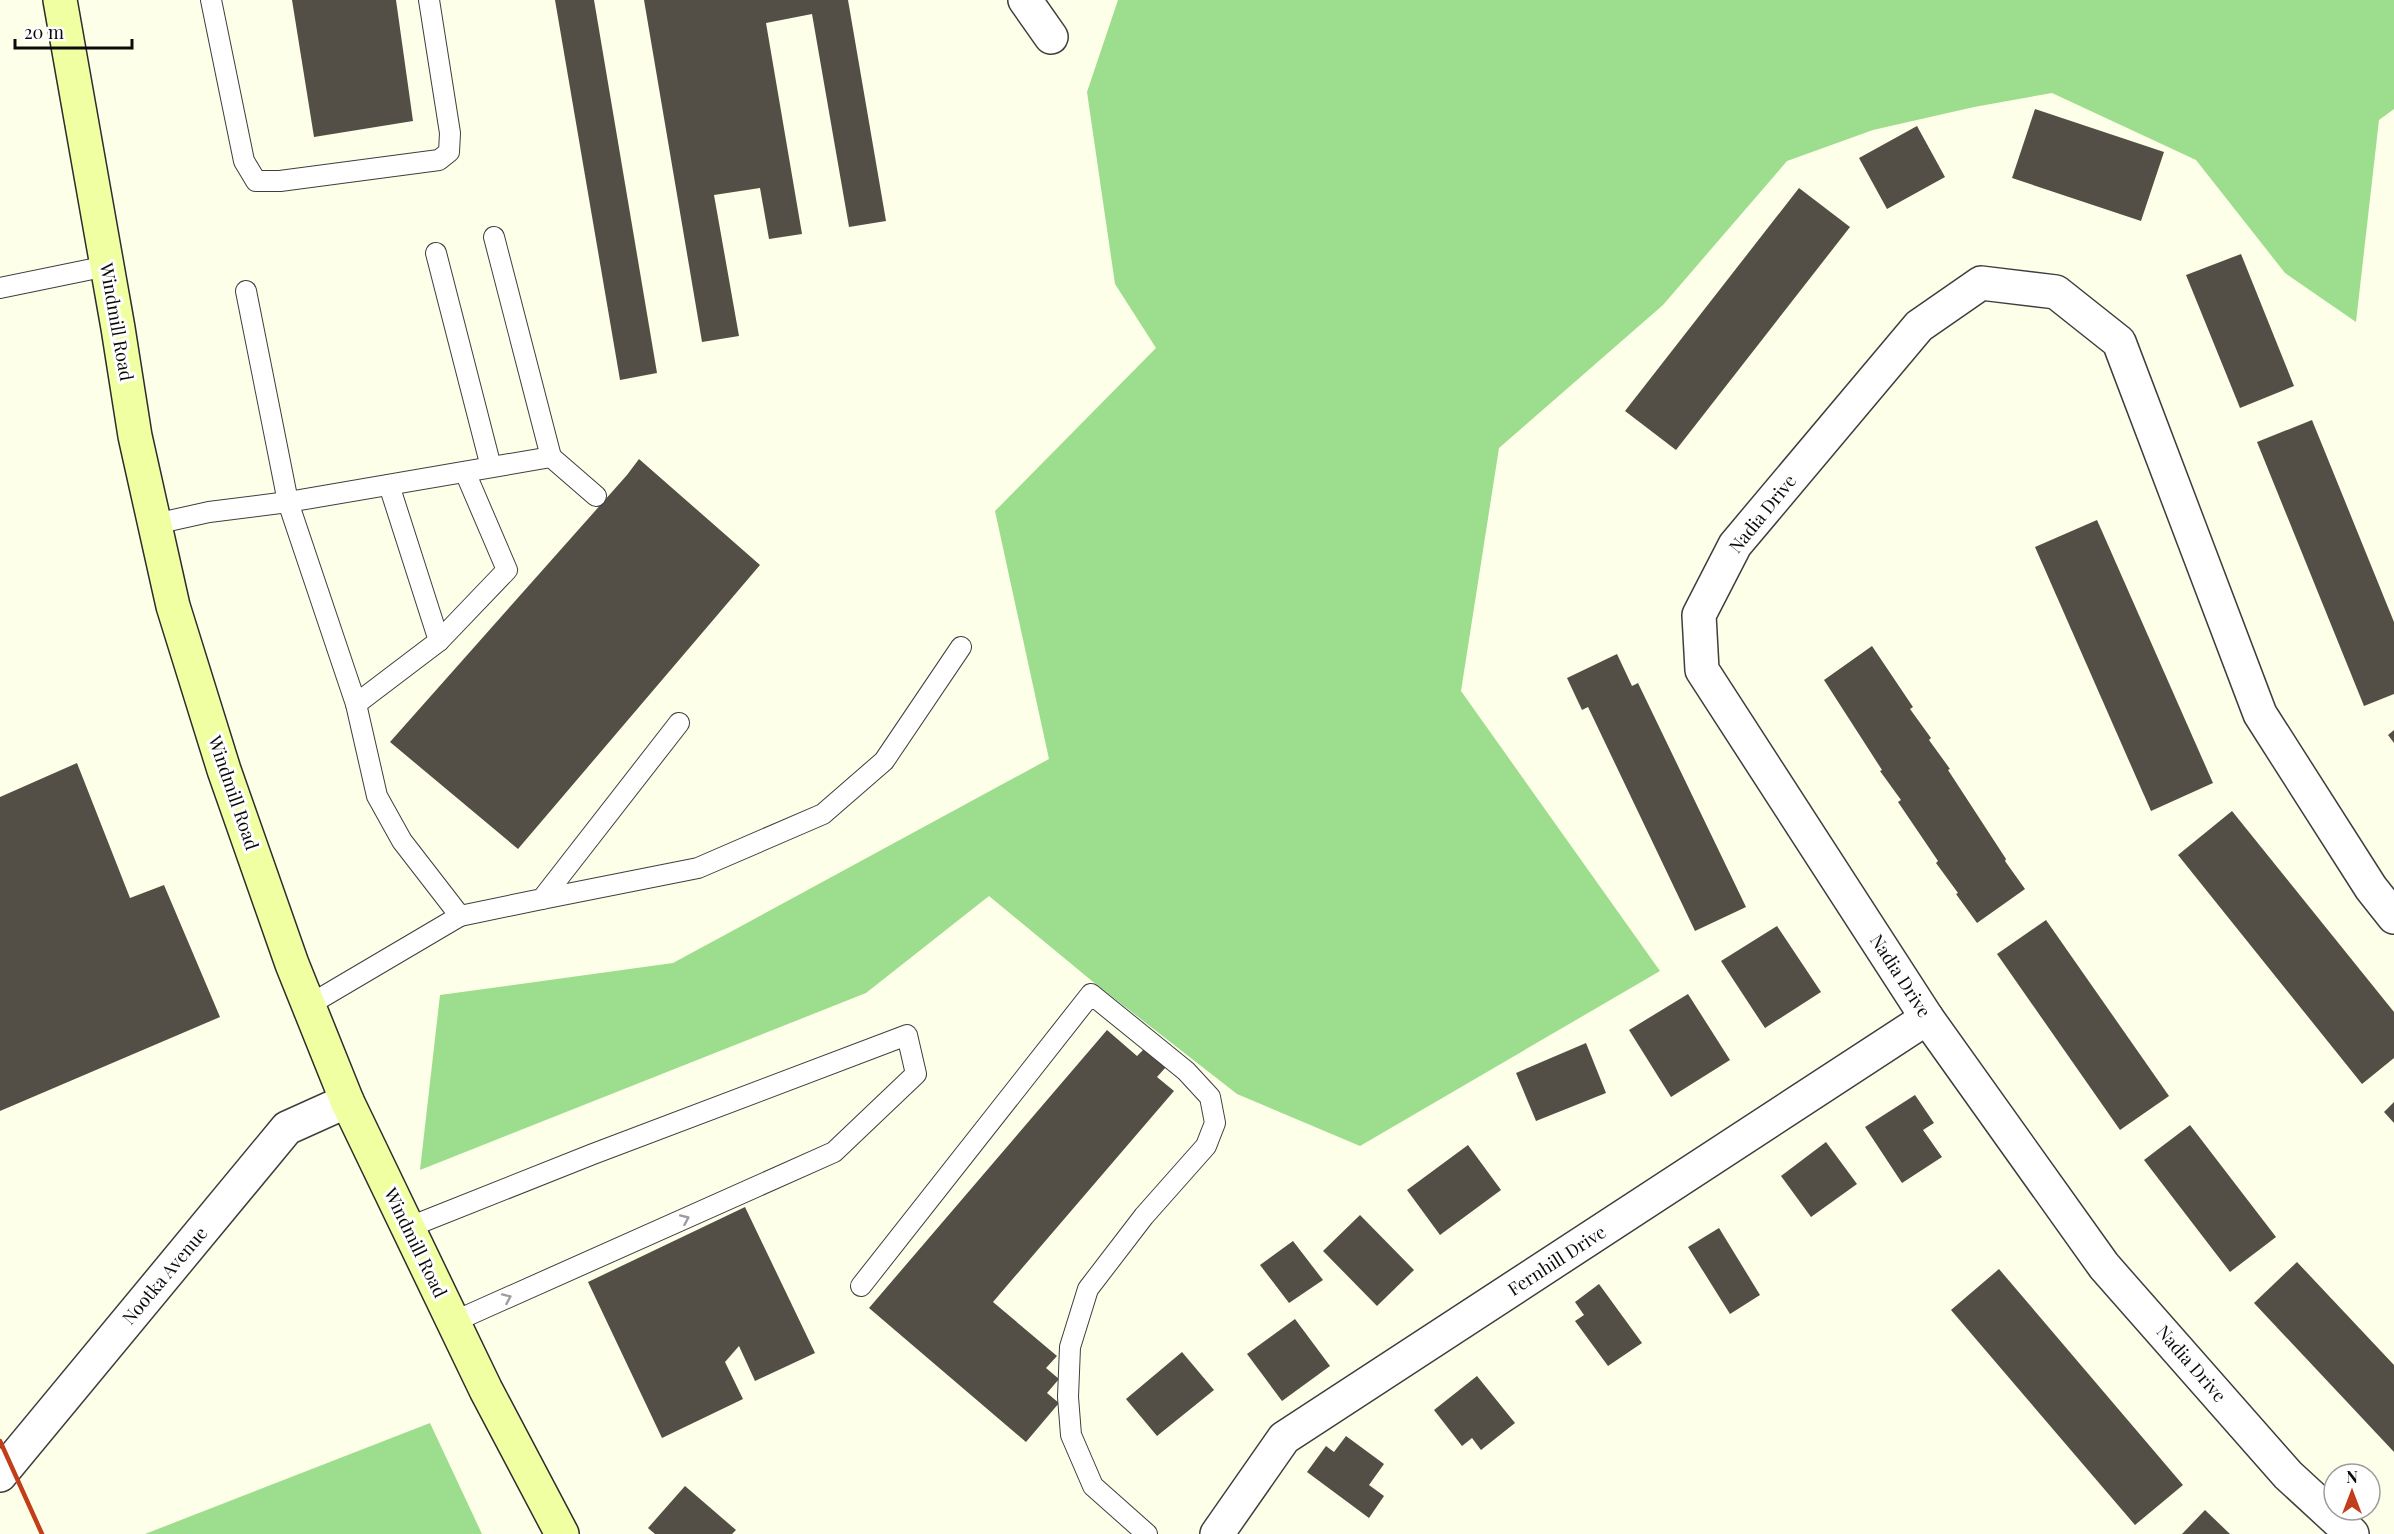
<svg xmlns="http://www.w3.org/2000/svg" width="2394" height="1534" viewBox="0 0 2394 1534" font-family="'Playfair Display',serif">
	<rect width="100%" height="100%" fill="#feffe8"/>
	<g fill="#9ddd8e">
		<path d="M1118,0H2394V109L2379,120L2356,322L2285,273L2196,160L2052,93L1974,107L1873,130L1787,161L1663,305L1499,448L1461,691L1660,971L1360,1146L1237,1094L1092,981L989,896L866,993L420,1170L440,995L673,963L1049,759L995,511L1156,348L1115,284L1087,92Z"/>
		<path d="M430,1423L482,1534H145Z"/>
	</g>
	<g fill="#544f46">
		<path d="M292,0H396L413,121L314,137Z"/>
		<path d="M555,0H594L657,373L620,380Z"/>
		<path d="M644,0H848L886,221L849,227L812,14L766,23L802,234L769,239L760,188L714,195L739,336L702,342Z"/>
		<path d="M2035,109L2164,152L2141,221L2012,178Z"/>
		<path d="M1917,126L1945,177L1887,209L1859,158Z"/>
		<path d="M1799,188L1850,227L1676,450L1625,411Z"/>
		<path d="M2241,254L2294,386L2240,408L2186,275Z"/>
		<path d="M2312,420L2394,622V694L2364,706L2257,442Z"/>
		<path d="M639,459L760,565L518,849L390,742L627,475Z"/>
		<path d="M2097,520L2213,783L2151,811L2035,547Z"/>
		<path d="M1872,646L1913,707L1910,709L1931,738L1929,740L1950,769L1948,770L2006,859L2005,861L2025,889L1977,923L1956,894L1958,893L1936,863L1938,861L1898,802L1901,800L1880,771L1882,770L1824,680Z"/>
		<path d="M1617,654L1632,686L1638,683L1746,907L1695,931L1588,707L1582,710L1567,678Z"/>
		<path d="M2394,730V743L2388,735Z"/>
		<path d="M77,763L130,898L164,885L220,1017L0,1111V797Z"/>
		<path d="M2232,811L2394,1012V1058L2362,1084L2178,855Z"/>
		<path d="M2046,920L2169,1096L2120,1130L1997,954Z"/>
		<path d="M1777,926L1821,992L1765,1028L1721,961Z"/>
		<path d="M1688,994L1730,1060L1671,1097L1629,1030Z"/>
		<path d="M1107,1030L1137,1056L1144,1049L1166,1067L1157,1077L1174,1091L993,1302L1057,1356L1046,1368L1059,1379L1047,1393L1059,1403L1026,1442L869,1308Z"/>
		<path d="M1586,1043L1606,1093L1536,1121L1516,1073Z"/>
		<path d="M1915,1095L1934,1123L1923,1130L1942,1157L1902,1183L1865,1127Z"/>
		<path d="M2394,1102V1123L2384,1112Z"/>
		<path d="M2190,1125L2276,1237L2230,1272L2144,1160Z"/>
		<path d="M1826,1142L1857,1184L1811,1217L1781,1176Z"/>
		<path d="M1468,1145L1501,1190L1440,1235L1407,1190Z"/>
		<path d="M745,1207L815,1353L755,1381L739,1346L725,1362L743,1399L662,1438L588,1282Z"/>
		<path d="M1360,1215L1414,1270L1377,1306L1323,1251Z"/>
		<path d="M1719,1228L1760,1295L1730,1314L1688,1247Z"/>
		<path d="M1293,1241L1323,1280L1289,1303L1260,1265Z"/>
		<path d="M2297,1262L2394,1365V1452L2254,1303Z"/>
		<path d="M1999,1269L2183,1485L2135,1525L1951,1310Z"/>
		<path d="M1599,1284L1642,1343L1608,1366L1575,1321L1584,1315L1575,1302Z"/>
		<path d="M1295,1319L1330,1366L1282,1401L1247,1354Z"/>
		<path d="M1182,1352L1214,1390L1157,1436L1126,1399Z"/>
		<path d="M1477,1376L1515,1423L1481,1450L1472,1438L1462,1446L1434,1410Z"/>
		<path d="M1346,1436L1384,1464L1369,1485L1384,1496L1369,1518L1307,1472L1326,1446L1334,1452Z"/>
		<path d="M685,1486L736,1530L732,1534H655L648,1528Z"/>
		<path d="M2205,1510L2230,1534H2182Z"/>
	</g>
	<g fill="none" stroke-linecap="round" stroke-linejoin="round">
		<defs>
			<g id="lane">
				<path d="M211,0L244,161L256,181H280L439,160L449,152L450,133L429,0"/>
				<path d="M494,237L551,457"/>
				<path d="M436,253L491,467"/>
				<path d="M0,288L107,266"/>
				<path d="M246,291L288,502L356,704L377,796L402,841L460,916L309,1005"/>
				<path d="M389,485L439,641"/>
				<path d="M155,524L209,512L288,502L551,457L596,496"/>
				<path d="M356,704L439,641L507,570L465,472"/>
				<path d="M542,899L698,868L823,814L884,761L961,647"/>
				<path d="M460,916L542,899L679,723"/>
				<path d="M407,1228L593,1154L907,1035L916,1074L834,1152L453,1322"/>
				<path d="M861,1286L1091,994L1186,1071L1210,1097L1215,1123L1206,1146L1144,1216L1088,1289L1070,1347L1068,1397L1071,1435L1093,1486L1147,1534"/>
			</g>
			<g id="street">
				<path d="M1025,0L1051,37"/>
				<path d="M0,1475L287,1128L347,1101"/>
				<path d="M1217,1534L1284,1438L1927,1018"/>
				<path d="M2352,1534L2288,1475L2104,1266L1927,1018L1702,670L1699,615L1735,545L1919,326L1981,283L2056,292L2119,342L2260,714L2371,888L2394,917"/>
			</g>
			<path id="secondary" d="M60,0L118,328L135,436L173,606L224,770L292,964L347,1101L486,1390L562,1534"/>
		</defs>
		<use href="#lane" stroke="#3e3e3e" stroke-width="22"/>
		<use href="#street" stroke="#3e3e3e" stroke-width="36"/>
		<use href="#secondary" stroke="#2d2d2d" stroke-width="36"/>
		<use href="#lane" stroke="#fff" stroke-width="20"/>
		<use href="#street" stroke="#fff" stroke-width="33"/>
		<use href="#secondary" stroke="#f1ffa3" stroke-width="33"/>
		<path stroke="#c23e1b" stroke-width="4.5" d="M0,1441L42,1534"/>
	</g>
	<defs><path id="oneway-chevron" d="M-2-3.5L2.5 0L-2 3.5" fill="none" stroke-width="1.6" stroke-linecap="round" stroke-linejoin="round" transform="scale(1.5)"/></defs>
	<g stroke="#9d9d9d">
		<use href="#oneway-chevron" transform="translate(685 1219) rotate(-24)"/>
		<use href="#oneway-chevron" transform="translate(507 1298) rotate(-24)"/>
	</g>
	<g text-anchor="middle" stroke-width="6" stroke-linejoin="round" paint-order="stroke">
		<g font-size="18" fill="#0b0b0b" stroke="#fff">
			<text transform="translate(116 322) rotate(80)" y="6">Windmill Road</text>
			<text transform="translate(1763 514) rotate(-51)" y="6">Nadia Drive</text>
			<text transform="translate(233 793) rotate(71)" y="6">Windmill Road</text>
			<text transform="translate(1900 976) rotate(57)" y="6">Nadia Drive</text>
			<text transform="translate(415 1243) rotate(64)" y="6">Windmill Road</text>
			<text transform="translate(1557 1261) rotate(-33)" y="6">Fernhill Drive</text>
			<text transform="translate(165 1276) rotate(-50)" y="6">Nootka Avenue</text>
			<text transform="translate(2191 1364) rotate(49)" y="6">Nadia Drive</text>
		</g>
	</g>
	<g transform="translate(2352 1492)"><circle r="28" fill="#ffffff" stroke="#9d9d9d" stroke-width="1.5"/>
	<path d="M0-4.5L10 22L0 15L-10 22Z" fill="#c23e1b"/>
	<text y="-9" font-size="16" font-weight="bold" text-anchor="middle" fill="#0b0b0b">N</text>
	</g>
	<path d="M15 39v9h117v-9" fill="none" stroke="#0b0b0b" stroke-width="3"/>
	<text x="24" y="39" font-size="18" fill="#0b0b0b" stroke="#ffffff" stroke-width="4.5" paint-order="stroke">20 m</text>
</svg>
